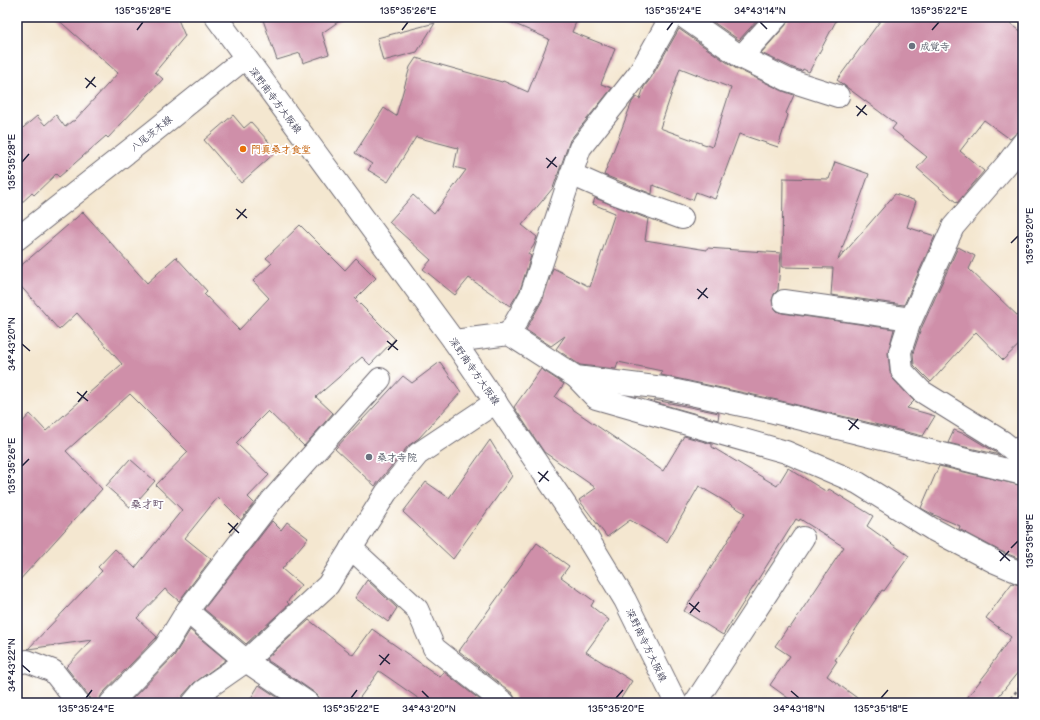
<svg xmlns="http://www.w3.org/2000/svg" width="1040" height="720" viewBox="0 0 1040 720" font-family="'Balsamiq Sans','Klee One',sans-serif">
	<rect width="100%" height="100%" fill="#fff"/>
	<filter id="ink" filterUnits="userSpaceOnUse"><feTurbulence type="fractalNoise" baseFrequency=".025" numOctaves="2"/><feDisplacementMap in="SourceGraphic" scale="8" xChannelSelector="R" yChannelSelector="G"/><feConvolveMatrix kernelMatrix="1 2 1 2 8 2 1 2 1" color-interpolation-filters="sRGB"/></filter>
	<filter id="wash" filterUnits="userSpaceOnUse"><feTurbulence type="fractalNoise" baseFrequency=".012" numOctaves="4" result="noise"/><feDisplacementMap in="SourceGraphic" scale="16" xChannelSelector="R" yChannelSelector="G"/><feGaussianBlur stdDeviation="0.9" result="paint"/><feColorMatrix in="noise" values="0 0 0 0 0 0 0 0 0 0 0 0 0 0 0 0 0 1.4 0 .05"/><feComposite in="paint" operator="in"/></filter>
	<g filter="url(#wash)">
		<rect width="100%" height="100%" fill="#f4e7d0"/>
		<g id="blocks">
			<g fill="#cf8fa9" fill-rule="evenodd">
				<path d="M55,17H177L185,36L155,72L163,79L108,138L106,136L59,177L56,174L34,195L32,193L17,207V133L37,116L45,125L56,115L65,127L72,121H74L118,73Z"/>
				<path d="M262,17H345L322,33L329,54L303,63L300,53L277,60Z"/>
				<path d="M499,17H578L572,32L615,49L601,84L612,88L570,140L553,188L522,225L537,237L534,245L528,254L531,256L520,290L510,306L469,278L455,295L423,269L431,260L389,222L413,195L434,214L466,170L454,167L458,148L416,137L388,182L368,170L372,164L355,153L384,108L396,116L410,67L416,58L502,82L503,81L528,92L549,39Z"/>
				<path d="M706,17H760L739,40Z"/>
				<path d="M789,17H838L809,72L803,69L802,71L793,68L761,53L786,25Z"/>
				<path d="M883,17H1002L1023,33V131L1018,132L1010,139L984,120L960,151L984,171L957,203L917,168L927,157L892,129L896,124L837,80Z"/>
				<path d="M435,23L417,52L383,61L377,38Z"/>
				<path d="M679,29L735,68L783,91L794,95L786,113L788,115L778,147L739,134L715,199L696,192L693,200L653,185L652,194L604,175L632,102L636,97L640,99L644,87L651,78ZM680,68L731,88L712,147L660,128Z"/>
				<path d="M233,115L244,128L251,122L277,151L241,183L204,140Z"/>
				<path d="M835,162L869,174L838,260L895,194L916,201L907,227L935,236L904,305L831,295L833,268L782,267L783,178L829,179Z"/>
				<path d="M595,198L648,219L645,240L707,250V248L781,253L778,290L774,294L772,300L773,306L777,311L782,313L894,329L888,353L890,372L893,379L914,401L907,408L935,416L923,436L777,400L661,375L662,371L618,362L616,369L580,365L556,349L565,336L551,346L526,330L543,299L553,268L590,287L615,213L593,204Z"/>
				<path d="M83,212L147,283L176,257L207,291L204,294L239,330L269,298L253,281L272,263L266,258L300,225L345,270L356,258L376,278L355,299L395,339L370,365L362,357L316,397L333,413L304,446L268,411L236,443L269,475L248,497L254,503L241,520L218,497L185,538L211,559L179,601L165,589L137,618L157,637L102,694L99,700V703H93L90,700L88,695L66,667L92,640L28,649L102,571L98,567L115,549L135,568L182,510L156,485L188,452L130,394L66,451L102,489L17,583V428L30,414L46,431L122,364L77,313L59,330L17,282V269Z"/>
				<path d="M958,247L975,256L969,269L1023,321V341L1003,360L976,332L931,382L914,365L913,353L921,329Z"/>
				<path d="M440,362L461,392L419,438L408,446L375,486L335,449L403,376L412,383Z"/>
				<path d="M541,369L564,384L555,397L663,471L684,436L712,444V447L777,486L788,468L827,492L829,489L873,516L867,526L909,556L884,591L882,590L835,660L837,661L827,676L864,703H795L770,685L790,656L775,646L788,627L790,628L844,547L800,519L799,521L796,519L723,635L684,611L745,513L699,486L667,542L630,520L607,537L579,500L596,488L544,452L514,407Z"/>
				<path d="M655,400L719,413L718,420L654,402Z"/>
				<path d="M954,430L967,435L1000,455L948,443Z"/>
				<path d="M490,440L512,476L453,559L403,512L426,482L449,498Z"/>
				<path d="M130,459L155,481L131,508L106,486Z"/>
				<path d="M939,466L1023,486V560L1000,551L959,529L960,526L932,514L921,508Z"/>
				<path d="M272,521L281,530L287,522L308,538L282,569L301,585L287,602L289,604L246,644L204,609Z"/>
				<path d="M537,543L569,566L561,577L594,601L591,606L609,620L586,652L632,681L618,703H516L515,698L512,693L459,651Z"/>
				<path d="M367,580L397,608L388,622L355,598Z"/>
				<path d="M1012,583L1023,586V666L993,703H963L991,667L990,666L1011,637L986,618Z"/>
				<path d="M309,620L353,655L372,629L440,677L444,672L484,703H425L379,671L356,703H320L319,697L315,693L266,659Z"/>
				<path d="M190,630L226,660L194,683L183,695L181,703H128L174,656Z"/>
				<path d="M259,685L286,703H248Z"/>
			</g>
		</g>
	</g>
	<g filter="url(#ink)">
		<use href="#blocks" fill-opacity="0" stroke="#6c676f" stroke-width="1"/>
		<g fill="none" stroke-linecap="round" stroke-linejoin="round">
			<defs>
				<g id="minor">
					<path d="M684,17L741,57L788,80L838,96"/>
					<path d="M741,57L777,17"/>
					<path d="M1023,143L1007,164L953,227L909,324L900,352L902,371L921,391L1003,442L1023,458"/>
					<path d="M571,174L614,193L682,218"/>
					<path d="M784,301L911,319"/>
					<path d="M509,334L531,295L580,148L640,72L671,17"/>
					<path d="M454,341L509,334L576,377L663,388L774,412L1023,474"/>
					<path d="M576,377L596,398L786,452L858,483L932,529L995,562L1023,574"/>
					<path d="M351,548L417,609L434,648L504,703"/>
					<path d="M17,663L27,661L53,671L78,703"/>
					<path d="M111,703L165,647L187,611"/>
					<path d="M193,703L203,691L246,661L328,585L386,493L418,454L496,402"/>
					<path d="M308,703L246,661L187,611L273,499L380,379"/>
					<path d="M695,703L803,538"/>
				</g>
				<g id="major">
					<path d="M216,17L454,341L585,534L625,600L676,703"/>
					<path d="M17,239L153,132L245,58"/>
				</g>
			</defs>
			<use href="#minor" stroke="#6c676f" stroke-width="24"/>
			<use href="#major" stroke="#6c676f" stroke-width="24"/>
			<path stroke="#6c676f" stroke-width="2.5" stroke-dasharray="3 3" stroke-linecap="butt" d="M1007,703L1023,683"/>
			<use href="#minor" stroke="#fff" stroke-width="22"/>
			<use href="#major" stroke="#fff" stroke-width="22"/>
		</g>
	</g>
	<path fill="none" stroke="#22223b" stroke-width="1.5" d="M760,22L767,29M137,30L143,22M402,30L408,22M667,30L673,22M932,30L939,22M85,78L96,87M86,88L95,77M856,106L867,115M857,116L866,105M546,158L557,167M22,162L29,154M547,168L556,157M236,209L247,218M237,219L246,209M1011,243L1018,236M697,289L708,298M698,299L707,288M387,341L398,350M22,344L30,351M388,350L397,340M77,392L88,401M78,402L87,391M848,420L859,429M849,430L858,419M22,466L29,459M538,472L549,481M539,482L548,471M228,523L239,533M229,533L238,523M1011,548L1018,541M999,551L1010,561M1000,561L1009,551M689,603L700,612M690,613L699,602M379,655L390,664M22,665L30,672M380,665L389,654M422,691L429,698M791,691L799,698M86,698L92,690M351,698L357,690M616,698L623,690M881,698L888,690"/>
	<g fill="#6b7280" stroke="#fff" stroke-width="1.5">
		<circle cx="912" cy="46" r="4"/>
		<circle cx="369" cy="457" r="4"/>
	</g>
	<circle fill="#e8710a" stroke="#fff" stroke-width="1.5" cx="243" cy="149" r="4"/>
	<g text-anchor="middle" stroke-width="3.5" stroke-linejoin="round" paint-order="stroke">
		<g font-size="10" font-weight="bold" fill="#5b616d" stroke="#fff" text-anchor="start">
			<text x="920" y="50">成覚寺</text>
			<text x="377" y="461">桑才寺院</text>
		</g>
		<g font-size="10" fill="#22223b" stroke="#fff">
			<text transform="translate(276 100) rotate(53)" y="4">深野南寺方大阪線</text>
			<text transform="translate(151 133) rotate(-39)" y="4">八尾茨木線</text>
			<text transform="translate(475 371) rotate(55)" y="4">深野南寺方大阪線</text>
			<text transform="translate(647 645) rotate(64)" y="4">深野南寺方大阪線</text>
		</g>
		<g font-size="10" font-weight="bold" fill="#c56008" stroke="#fff" text-anchor="start">
			<text x="251" y="153">門真桑才食堂</text>
		</g>
		<g font-size="11" font-weight="bold" fill="#5f4862" stroke="#fff">
			<text x="147" y="508">桑才町</text>
		</g>
	</g>
	<rect width="1040" height="720" fill="none" stroke="#fff" stroke-width="44"/>
	<rect x="22" y="22" width="996" height="676" fill="none" stroke="#22223b" stroke-width="1.5"/>
	<g font-size="10" text-anchor="middle" fill="#22223b">
		<text x="143" y="14">135°35'28"E</text>
		<text x="408" y="14">135°35'26"E</text>
		<text x="673" y="14">135°35'24"E</text>
		<text x="760" y="14">34°43'14"N</text>
		<text x="939" y="14">135°35'22"E</text>
		<text transform="translate(11 162) rotate(-90)" y="4">135°35'28"E</text>
		<text transform="translate(1029 236) rotate(-90)" y="4">135°35'20"E</text>
		<text transform="translate(11 344) rotate(-90)" y="4">34°43'20"N</text>
		<text transform="translate(11 466) rotate(-90)" y="4">135°35'26"E</text>
		<text transform="translate(1029 541) rotate(-90)" y="4">135°35'18"E</text>
		<text transform="translate(11 665) rotate(-90)" y="4">34°43'22"N</text>
		<text x="86" y="712">135°35'24"E</text>
		<text x="351" y="712">135°35'22"E</text>
		<text x="429" y="712">34°43'20"N</text>
		<text x="616" y="712">135°35'20"E</text>
		<text x="799" y="712">34°43'18"N</text>
		<text x="881" y="712">135°35'18"E</text>
	</g>
</svg>
